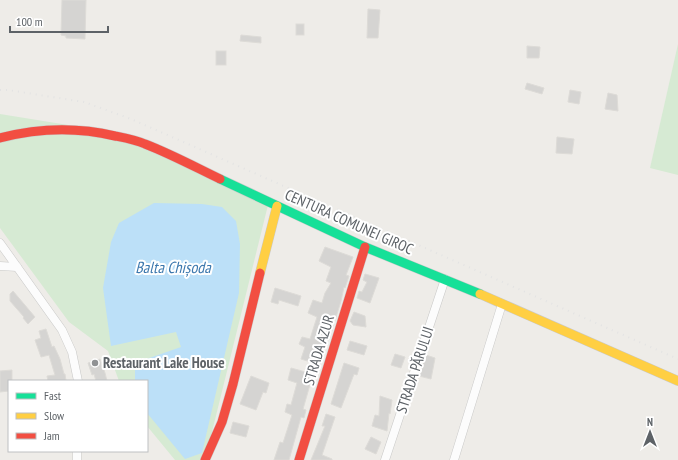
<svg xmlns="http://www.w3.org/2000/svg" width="678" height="460" viewBox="0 0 678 460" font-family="'PT Sans Narrow',sans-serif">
	<rect width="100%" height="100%" fill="#eeece8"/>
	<g fill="#d6ead3">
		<path d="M678,44V175L650,168Z"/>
		<path d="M0,114L99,130L269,201L209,444L202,460H175L147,426V381H119L108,351L69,322L0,228Z"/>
	</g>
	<path fill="#bce0f8" d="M154,203L202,204L222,207L236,221L240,244L239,293L202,453L185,459L147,413V381H135V363L181,347L176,332L111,346L103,288L111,242L119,223Z"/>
	<g fill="#d5d4d2" stroke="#dddbd7">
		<path d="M62,0H86L85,39L66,38V36L61,35Z"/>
		<path d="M368,9L380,10L378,38H367Z"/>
		<rect x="296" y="24" width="8" height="11"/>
		<path d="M241,35L261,37V43L240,41Z"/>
		<path d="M527,46L540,47L539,58H527Z"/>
		<rect x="216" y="51" width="10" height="14"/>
		<path d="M527,83L544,88L542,94L525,89Z"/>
		<path d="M570,90L581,92L579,104L568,102Z"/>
		<path d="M608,93L617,95L618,111L605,109Z"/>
		<path d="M557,137L574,139L572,154L556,153Z"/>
		<path d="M325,247L353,257L346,275L349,276L345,288L344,287L341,301L329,340L324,339L319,357L322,358L320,365L301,359L305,347L299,344L302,337L310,339L317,317L308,313L313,300L322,303L325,293L331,283L326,281L331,267L319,261Z"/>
		<path d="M365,274L379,278L370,303L357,298L359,291L362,292L367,282L363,280Z"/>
		<path d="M275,288L301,296L298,306L279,300L278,304L271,302Z"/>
		<path d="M13,291L35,317L28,324L23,318L24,317L10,301V294Z"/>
		<path d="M354,312L365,316L366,327L353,325L350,321Z"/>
		<path d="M46,329L52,347L54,346L60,359L64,374H65L66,381H48L47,376L55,375L49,355L41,357L35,340L41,338L39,331Z"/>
		<path d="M350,341L367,346L364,355L347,350Z"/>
		<path d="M395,354L405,357L401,368L391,365Z"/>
		<path d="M426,355L435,358L431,379L419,376Z"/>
		<path d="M100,359L105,373L107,381H96L94,374L92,375L88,363Z"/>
		<path d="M344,363L359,368L357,375L354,374L341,408L331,404Z"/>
		<path d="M291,368L313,374L303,409L306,410L304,418L301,417L289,460H274L280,442L283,443L292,415L285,412L287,404L291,405L297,383L288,380Z"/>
		<path d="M12,370V381H9V391L0,392V371Z"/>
		<path d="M251,376L269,383L266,393L263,392L256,410L240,404Z"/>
		<path d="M380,396L392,400L390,414L389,413L387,431L372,426L375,415L379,416Z"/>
		<path d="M326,414L335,417L322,455L332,459V460H311L325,426H322Z"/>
		<path d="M233,422L249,426L246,437L230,433Z"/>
		<path d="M371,437L381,442L376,454L365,449Z"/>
	</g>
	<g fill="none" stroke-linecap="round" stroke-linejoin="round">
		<defs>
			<g id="street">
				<path d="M0,243L62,330L72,352L78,381"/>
				<path d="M0,266L17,267"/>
				<path d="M77,460V451"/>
				<path d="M385,460L445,279"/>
				<path d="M454,460L502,304"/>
			</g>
			<path id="fast" d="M220,179L365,247L480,294"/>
			<g id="slow">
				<path d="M260,273L277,206"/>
				<path d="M480,294L678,381"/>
			</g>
			<g id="jam">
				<path d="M0,138C38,128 77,127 115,136C125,138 136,140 145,144C171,154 195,167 220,179"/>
				<path d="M205,460L222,422L233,384L260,273"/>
				<path d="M299,460L365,247"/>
			</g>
		</defs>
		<use href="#street" stroke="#c9c9c8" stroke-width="9"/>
		<use href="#fast" stroke="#cacaca" stroke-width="10"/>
		<use href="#slow" stroke="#cacaca" stroke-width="10"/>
		<use href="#jam" stroke="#cacaca" stroke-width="10"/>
		<use href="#street" stroke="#fcfcfc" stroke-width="8"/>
		<use href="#fast" stroke="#16e098" stroke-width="9"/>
		<use href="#slow" stroke="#ffcf43" stroke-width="9"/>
		<use href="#jam" stroke="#f24e42" stroke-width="9"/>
		<path stroke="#e3e3e3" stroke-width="2" stroke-dasharray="1 5" stroke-linecap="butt" d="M0,90H8L84,102L131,119L678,359"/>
	</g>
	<circle fill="#909294" stroke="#fff" stroke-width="1.5" cx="95" cy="363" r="4"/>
	<g text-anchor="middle" stroke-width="4" stroke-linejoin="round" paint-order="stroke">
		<g font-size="15" fill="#5d6267" stroke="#fff">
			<text transform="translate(349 222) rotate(24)" y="5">CENTURA COMUNEI GIROC</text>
			<text transform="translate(319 350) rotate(-73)" y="5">STRADA AZUR</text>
			<text transform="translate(415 370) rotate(-72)" y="5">STRADA PĂRULUI</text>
		</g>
		<g font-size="15" font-weight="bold" fill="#5d6267" stroke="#fff" text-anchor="start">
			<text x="103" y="368">Restaurant Lake House</text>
		</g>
		<g font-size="16" font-style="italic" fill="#3b77ad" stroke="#fff">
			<text x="173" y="273">Balta Chișoda</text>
		</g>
	</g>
	<rect x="8" y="380" width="140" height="72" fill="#ffffff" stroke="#bec0c2"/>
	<rect x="16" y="393" width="20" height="6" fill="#16e098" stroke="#bec0c2"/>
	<text x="44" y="400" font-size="12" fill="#5d6267">Fast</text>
	<rect x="16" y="413" width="20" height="6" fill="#ffcf43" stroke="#bec0c2"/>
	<text x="44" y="420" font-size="12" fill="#5d6267">Slow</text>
	<rect x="16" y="433" width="20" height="6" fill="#f24e42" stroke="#bec0c2"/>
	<text x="44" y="440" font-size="12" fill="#5d6267">Jam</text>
	<g transform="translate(650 432)" stroke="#ffffff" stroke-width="3" paint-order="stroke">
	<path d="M0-3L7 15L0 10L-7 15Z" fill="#5d6267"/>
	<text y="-6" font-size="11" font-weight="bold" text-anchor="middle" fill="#5d6267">N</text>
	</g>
	<path d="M10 26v6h98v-6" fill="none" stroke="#5d6267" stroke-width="2"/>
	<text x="16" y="26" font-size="12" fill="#5d6267" stroke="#ffffff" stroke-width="3" paint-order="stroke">100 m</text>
</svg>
